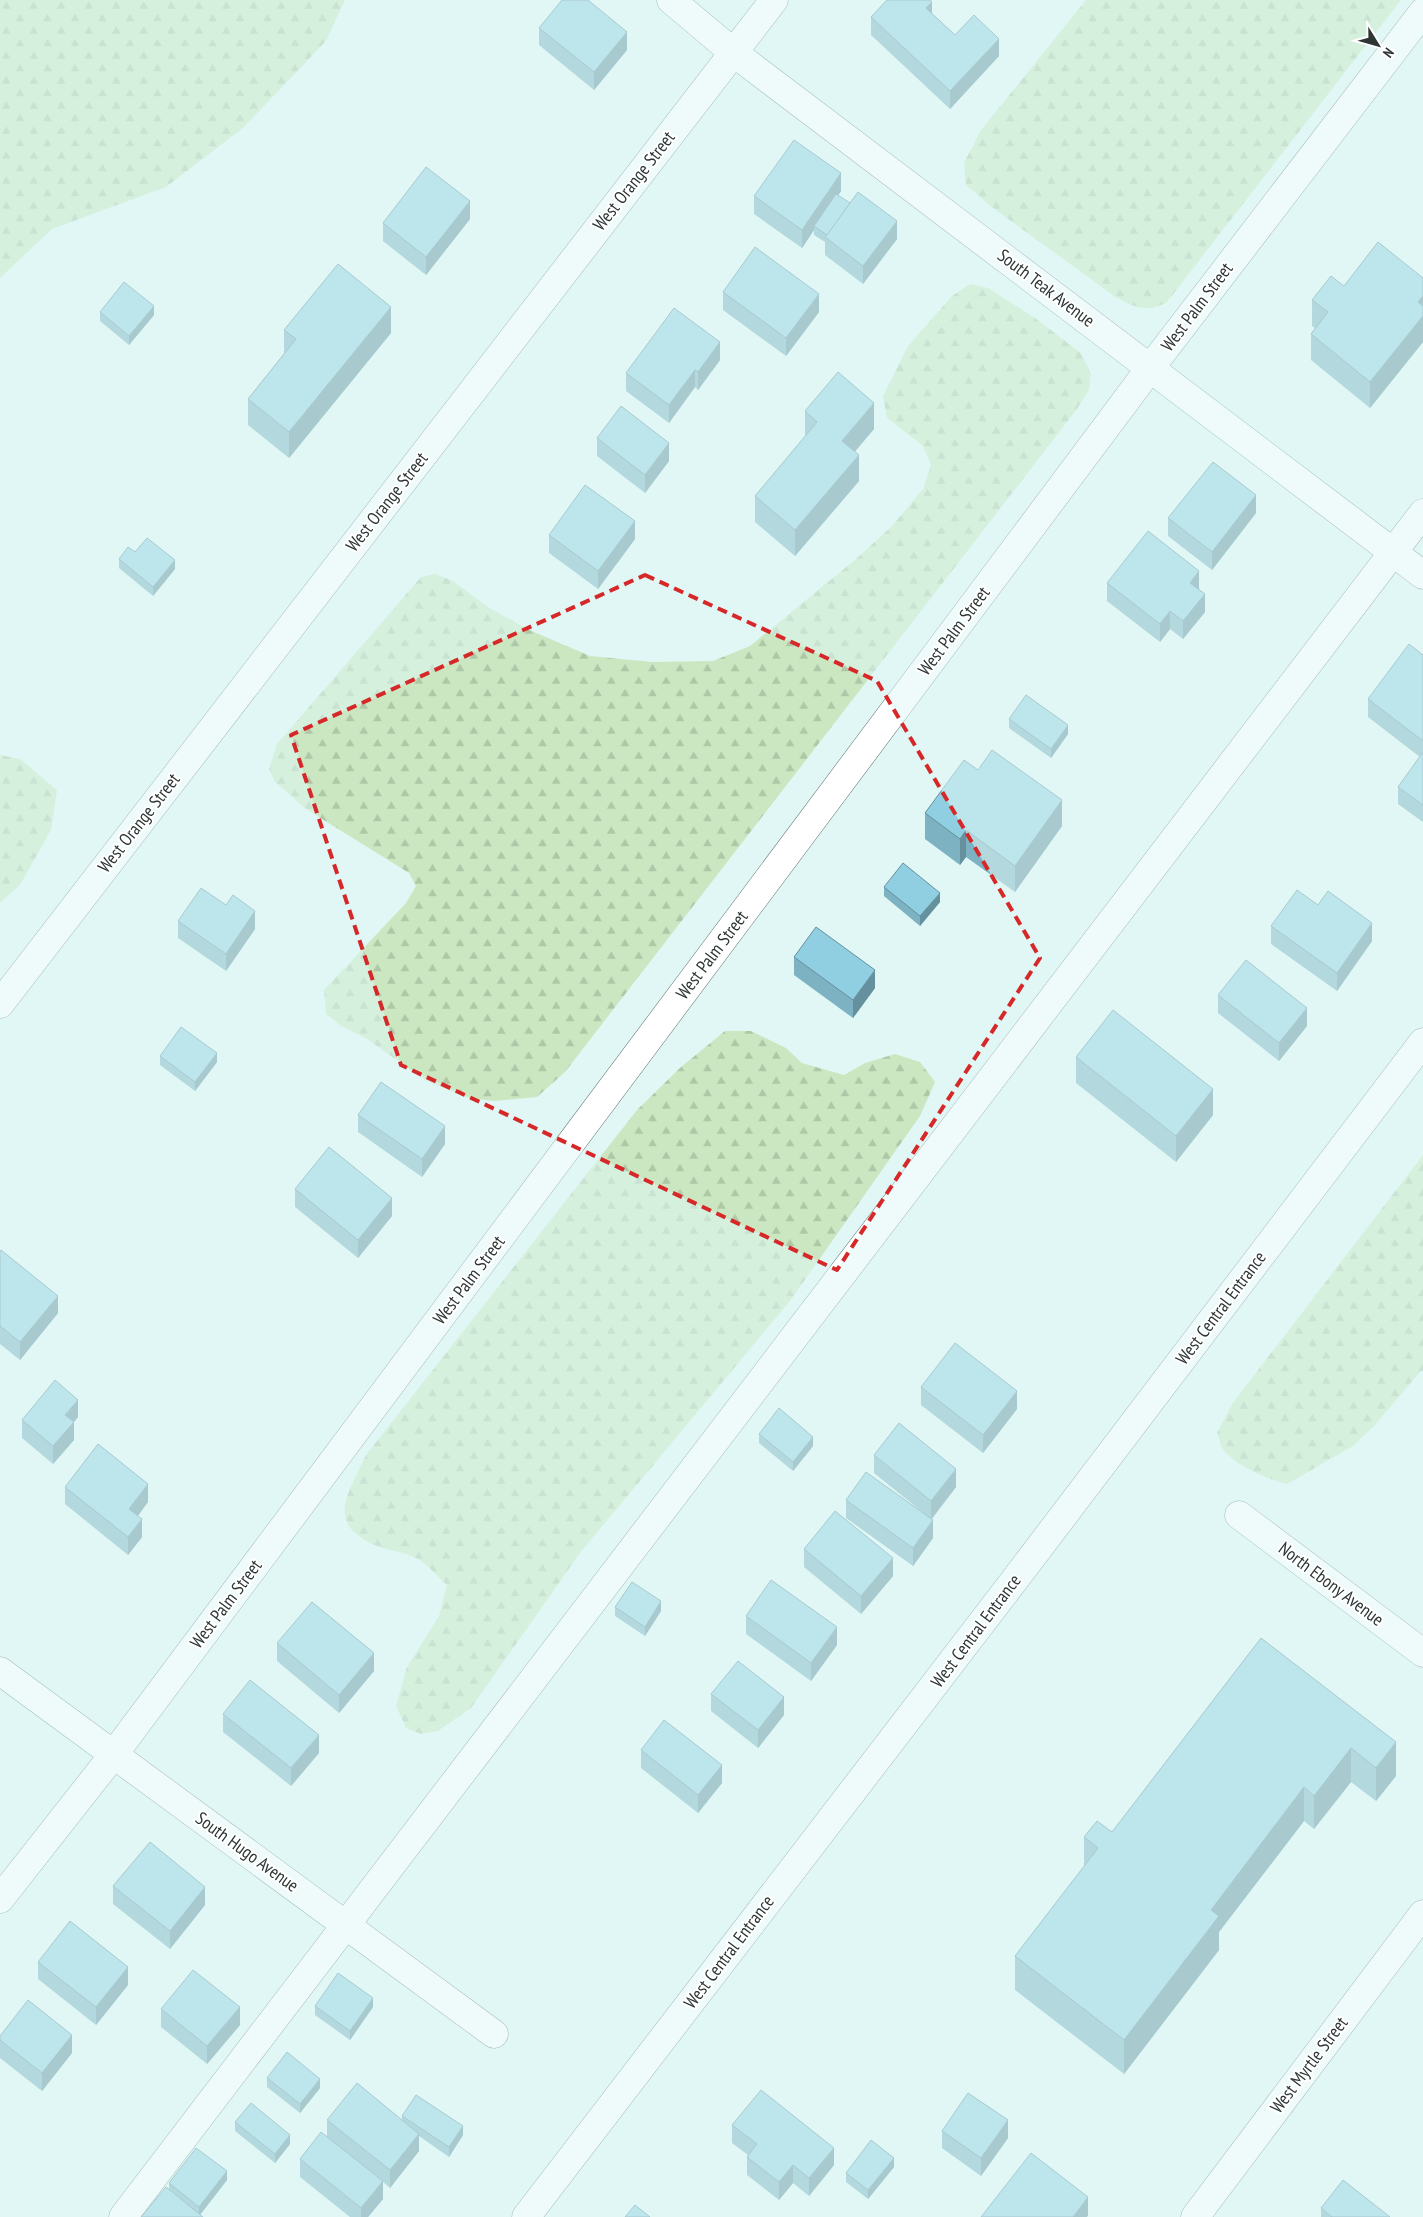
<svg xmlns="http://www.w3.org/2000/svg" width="1423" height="2217" viewBox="0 0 1423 2217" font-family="'PT Sans Narrow',sans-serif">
	<defs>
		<pattern id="forest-firs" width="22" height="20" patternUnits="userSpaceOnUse" patternTransform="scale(1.25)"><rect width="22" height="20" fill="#cbe7c2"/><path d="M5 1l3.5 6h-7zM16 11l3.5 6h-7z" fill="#afc7a7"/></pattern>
	</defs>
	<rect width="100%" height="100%" fill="#e0f7f5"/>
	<g fill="url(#forest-firs)">
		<path d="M0,0H345L326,41L243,128L166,187L52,229L0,278Z"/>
		<path d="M1086,0H1401L1167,302C1146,314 1134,307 1114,296L993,208L966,185L964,163L981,130Z"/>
		<path d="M970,284L988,288L1035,318L1081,353L1091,374L1089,390L1077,409L565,1072L537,1097L495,1101L467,1098L425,1080L367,1039L341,1026L326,1014L324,990L406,903L416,886L409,873L306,809L275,782L269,769L277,744L421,577L435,574L453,581L488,607L527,629L590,656L652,662L713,661L750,646L856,559L892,526L923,489L931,465L923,446L887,418L883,396L908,346L952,296Z"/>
		<path d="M0,755L20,759L57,790L51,830L20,885L0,903Z"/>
		<path d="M725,1031H751L786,1048L802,1063L844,1075L865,1063L895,1054L920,1062L935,1082L920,1116L790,1301L580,1553L471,1708L438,1731L421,1734L406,1728L396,1706L407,1667L439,1616L447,1585C438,1577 428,1565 418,1559C406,1552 390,1551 377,1546C324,1524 348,1494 366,1455L637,1110L681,1067Z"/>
		<path d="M1423,1155V1371H1421L1374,1426L1353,1446L1287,1484C1265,1478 1240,1468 1224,1451C1221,1447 1219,1438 1217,1433L1232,1404Z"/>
	</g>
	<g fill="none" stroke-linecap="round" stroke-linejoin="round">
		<defs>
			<g id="minor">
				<path d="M671,0L734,53L1423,575"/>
				<path d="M0,1004L774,0"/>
				<path d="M1239,1515L1423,1653"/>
				<path d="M0,1671L494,2034"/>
				<path d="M0,1899L114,1754L1151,367L1423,12"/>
				<path d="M123,2217L1423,513"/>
				<path d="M1195,2217L1423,1914"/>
			</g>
			<path id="highway" d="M526,2217L1013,1582L1423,1042"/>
		</defs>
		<use href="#minor" stroke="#617574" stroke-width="29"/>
		<use href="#highway" stroke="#617574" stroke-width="29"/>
		<use href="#minor" stroke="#fff" stroke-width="28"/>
		<use href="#highway" stroke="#fff" stroke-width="28"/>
	</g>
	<g fill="#7cb2c2">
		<path d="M932,14L955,35L999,56L950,109L871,35V17Z"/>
		<path d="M539,28L627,50L594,90L539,45Z"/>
		<path d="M841,191L838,196L897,239L863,284L825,255V242L814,235V230L802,248L754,214V196Z"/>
		<path d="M470,219L426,275L383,241V223Z"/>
		<path d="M1423,278V342L1370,408L1311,360V334L1315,328L1312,326V300L1344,286Z"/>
		<path d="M723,292L819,312L786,356L723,310Z"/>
		<path d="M100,312L154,315L129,345L100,321Z"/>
		<path d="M284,330L391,333L289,458L248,425V399L284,354Z"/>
		<path d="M720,360L698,390L695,387L669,423L626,391V373Z"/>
		<path d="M805,411L874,429L854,452L859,481L795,556L755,522V496L805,437Z"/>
		<path d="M597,438L669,461L645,493L597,456Z"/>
		<path d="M1256,513L1212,570L1168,536V518Z"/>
		<path d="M549,535L635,539L598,589L549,553Z"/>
		<path d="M135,552L175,569L153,596L119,568V559Z"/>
		<path d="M1107,583L1199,589L1205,612L1183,639L1170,629L1160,642L1107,601Z"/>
		<path d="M1423,655V822L1398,804V787L1420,757L1368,717V699Z"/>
		<path d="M1009,719L1068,734L1051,758L1009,728Z"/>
		<path d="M978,770L1062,826L1015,892L966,857L960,865L925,839V813Z"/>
		<path d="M884,887L940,902L920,926L884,896Z"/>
		<path d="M226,905L255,929L226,971L178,938V921Z"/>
		<path d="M1318,905L1372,941L1337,991L1271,944V926Z"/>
		<path d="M794,957L875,988L853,1018L794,975Z"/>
		<path d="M1218,995L1307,1026L1279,1061L1218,1013Z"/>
		<path d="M160,1056L217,1062L195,1091L160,1065Z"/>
		<path d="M1076,1057L1213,1115L1176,1162L1076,1083Z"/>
		<path d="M358,1115L445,1144L422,1177L358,1132Z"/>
		<path d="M295,1189L392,1216L358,1258L295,1207Z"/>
		<path d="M0,1252L58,1313L20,1360L0,1344Z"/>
		<path d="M921,1387L1017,1409L983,1453L921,1405Z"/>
		<path d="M78,1417L74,1422V1440L53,1464L22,1438V1420Z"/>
		<path d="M759,1434L813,1446L793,1471L759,1443Z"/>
		<path d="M874,1455L956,1487L932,1519L933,1538L913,1566L846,1518V1500L921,1511L874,1473Z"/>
		<path d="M65,1487L148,1502L138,1516L142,1537L128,1555L65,1504Z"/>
		<path d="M804,1549L893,1576L861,1614L804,1567Z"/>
		<path d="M615,1607L661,1611L645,1636L615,1616Z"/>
		<path d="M746,1616L837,1645L811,1681L746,1634Z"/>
		<path d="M1261,1638L1396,1776L1376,1801L1351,1782L1314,1829L1304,1821L1219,1932V1950L1124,2074L1015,1990V1956L1084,1867V1837L1112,1832Z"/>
		<path d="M277,1643L374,1671L339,1713L277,1661Z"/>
		<path d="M711,1694L784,1715L758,1748L711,1711Z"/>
		<path d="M223,1714L319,1753L291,1786L223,1732Z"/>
		<path d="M641,1750L722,1783L698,1813L641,1768Z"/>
		<path d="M113,1886L205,1905L170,1949L113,1904Z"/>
		<path d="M38,1962L128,1985L96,2025L38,1979Z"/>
		<path d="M315,2006L373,2007L350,2040L315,2015Z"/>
		<path d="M161,2009L240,2025L207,2064L161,2027Z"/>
		<path d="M0,2036L72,2053L42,2091L0,2058Z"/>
		<path d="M267,2078L320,2088L300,2113L267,2087Z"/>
		<path d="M402,2116L463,2135L449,2157L419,2136V2151L390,2188L383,2182V2199L368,2217H350L300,2177V2159L327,2136V2120H402Z"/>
		<path d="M235,2122L290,2144L275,2163L235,2131Z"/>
		<path d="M732,2125L834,2165L809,2196L793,2183L779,2200L747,2175V2157L748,2155L732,2143Z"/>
		<path d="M942,2131L1008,2138L981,2176L942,2148Z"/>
		<path d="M894,2167L868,2199L846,2182V2173Z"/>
		<path d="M227,2180L200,2215L169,2189V2183Z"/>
		<path d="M1321,2208L1390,2217H1321Z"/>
	</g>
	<g fill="#65919e">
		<path d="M932,2V20L926,8Z"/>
		<path d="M627,32V50L594,90V72Z"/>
		<path d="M999,39V56L950,109V91Z"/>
		<path d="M841,173V191L816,227L814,226V230L802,248V230Z"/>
		<path d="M470,201V219L426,275V257Z"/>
		<path d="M897,221V239L863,284V266Z"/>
		<path d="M819,294V312L786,356V338Z"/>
		<path d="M1423,296V342L1370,408V382L1418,302Z"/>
		<path d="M154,306V315L129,345V336Z"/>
		<path d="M391,307V333L289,458V432Z"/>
		<path d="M720,342V360L698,390V372Z"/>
		<path d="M695,370V387L669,423V405Z"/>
		<path d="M874,403V429L842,467V441Z"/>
		<path d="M669,443V461L645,493V475Z"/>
		<path d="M859,455V481L795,556V530Z"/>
		<path d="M1256,495V513L1212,570V552Z"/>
		<path d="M635,521V539L598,589V571Z"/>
		<path d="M175,560V569L153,596V587Z"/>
		<path d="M1199,571V589L1190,601V583Z"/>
		<path d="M1205,594V612L1183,639V621Z"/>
		<path d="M1170,611V629L1160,642V624Z"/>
		<path d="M1068,725V734L1051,758V749Z"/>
		<path d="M1062,800V826L1015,892V866Z"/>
		<path d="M966,830V857L960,865V839Z"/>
		<path d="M940,893V902L920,926V916Z"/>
		<path d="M255,911V929L226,971V954Z"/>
		<path d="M1372,923V941L1337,991V973Z"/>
		<path d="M875,970V988L853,1018V1000Z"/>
		<path d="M1307,1008V1026L1279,1061V1043Z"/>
		<path d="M217,1053V1062L195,1091V1082Z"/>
		<path d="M1213,1089V1115L1176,1162V1136Z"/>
		<path d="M445,1126V1144L422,1177V1159Z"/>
		<path d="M392,1198V1216L358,1258V1240Z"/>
		<path d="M58,1296V1313L20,1360V1342Z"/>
		<path d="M1017,1391V1409L983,1453V1435Z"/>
		<path d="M78,1400V1417L74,1422V1440L53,1464V1446L65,1415Z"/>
		<path d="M813,1437V1446L793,1471V1462Z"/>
		<path d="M956,1469V1487L931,1519V1501Z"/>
		<path d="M148,1484V1502L129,1527V1509Z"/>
		<path d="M142,1519V1537L128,1555V1537Z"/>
		<path d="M933,1520V1538L913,1566V1548Z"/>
		<path d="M893,1558V1576L861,1614V1596Z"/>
		<path d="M661,1601V1611L645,1636V1627Z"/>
		<path d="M837,1627V1645L811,1681V1663Z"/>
		<path d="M374,1653V1671L339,1713V1695Z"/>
		<path d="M784,1697V1715L758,1748V1730Z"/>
		<path d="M319,1735V1753L291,1786V1768Z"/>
		<path d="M1396,1742V1776L1376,1801V1768Z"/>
		<path d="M1351,1748V1782L1314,1829V1796Z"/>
		<path d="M722,1765V1783L698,1813V1795Z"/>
		<path d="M1304,1787V1821L1219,1932V1950L1124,2074V2040L1211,1910Z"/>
		<path d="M205,1887V1905L170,1949V1931Z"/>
		<path d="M128,1967V1985L96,2025V2007Z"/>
		<path d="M373,1998V2007L350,2040V2031Z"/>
		<path d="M240,2007V2025L207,2064V2046Z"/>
		<path d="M72,2035V2053L42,2091V2073Z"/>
		<path d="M320,2079V2088L300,2113V2104Z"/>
		<path d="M1008,2120V2138L981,2176V2158Z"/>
		<path d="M463,2126V2135L449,2157V2147Z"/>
		<path d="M419,2134V2151L390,2188V2170Z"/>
		<path d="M290,2135V2144L275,2163V2154Z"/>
		<path d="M834,2148V2165L809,2196V2178Z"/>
		<path d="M894,2158V2167L868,2199V2190Z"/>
		<path d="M793,2165V2183L779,2200V2182Z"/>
		<path d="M227,2171V2180L199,2216V2207Z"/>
		<path d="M383,2181V2199L368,2217H361V2208Z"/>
		<path d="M1088,2197V2215L1087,2217H1073Z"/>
	</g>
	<g fill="#90cfe1" stroke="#65919e">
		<path d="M562,0H588L627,32L594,72L539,28Z"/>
		<path d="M887,0H930L932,2L926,8L955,35L974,15L999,39L950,91L871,17Z"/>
		<path d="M794,140L841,173L802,230L754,196Z"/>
		<path d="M426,167L470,201L426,257L383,223Z"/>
		<path d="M858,192L897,221L863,266L825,237Z"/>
		<path d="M836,194L850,203L827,235L814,226Z"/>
		<path d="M1378,242L1423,278V296L1418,302L1423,306V316L1370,382L1311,334L1328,312L1312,300L1331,276L1344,286Z"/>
		<path d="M755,247L819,294L786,338L723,292Z"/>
		<path d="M338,264L391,307L289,432L248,399L296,339L284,330Z"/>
		<path d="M124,282L154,306L129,336L100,312Z"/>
		<path d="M674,308L720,342L698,372L695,370L669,405L626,373Z"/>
		<path d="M838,372L874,403L842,441L859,455L795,530L755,496L817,422L805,411Z"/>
		<path d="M621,406L669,443L645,475L597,438Z"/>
		<path d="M1213,462L1256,495L1212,552L1168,518Z"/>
		<path d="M585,485L635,521L598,571L549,535Z"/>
		<path d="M1148,531L1199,571L1190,583L1205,594L1183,621L1170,611L1160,624L1107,583Z"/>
		<path d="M147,538L175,560L153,587L119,559L128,547L135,552Z"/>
		<path d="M1409,644L1423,655V741L1368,699Z"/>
		<path d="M1026,695L1068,725L1051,749L1009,719Z"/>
		<path d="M992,750L1062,800L1015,866L966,830L960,839L925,813L964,760L978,770Z"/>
		<path d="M1423,752V805L1398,787Z"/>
		<path d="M903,863L940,893L920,916L884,887Z"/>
		<path d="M201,888L226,905L233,895L255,911L226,954L178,921Z"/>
		<path d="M1297,890L1318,905L1328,891L1372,923L1337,973L1271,926Z"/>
		<path d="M816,927L875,970L853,1000L794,957Z"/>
		<path d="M1246,960L1307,1008L1279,1043L1218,995Z"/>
		<path d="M1113,1010L1213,1089L1176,1136L1076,1057Z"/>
		<path d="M181,1027L217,1053L195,1082L160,1056Z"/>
		<path d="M381,1082L445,1126L422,1159L358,1115Z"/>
		<path d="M329,1147L392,1198L358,1240L295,1189Z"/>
		<path d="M1,1250L58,1296L20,1342L0,1326V1252Z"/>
		<path d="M955,1343L1017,1391L983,1435L921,1387Z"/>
		<path d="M55,1380L78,1400L65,1415L74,1422L53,1446L22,1420Z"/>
		<path d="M779,1408L813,1437L793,1462L759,1434Z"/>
		<path d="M899,1423L956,1469L931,1501L874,1455Z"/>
		<path d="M98,1444L148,1484L129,1509L142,1519L128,1537L65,1487Z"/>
		<path d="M866,1472L933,1520L913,1548L846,1500Z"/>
		<path d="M835,1511L893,1558L861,1596L804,1549Z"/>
		<path d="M771,1580L837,1627L811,1663L746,1616Z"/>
		<path d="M632,1582L661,1601L645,1627L615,1607Z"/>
		<path d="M312,1602L374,1653L339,1695L277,1643Z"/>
		<path d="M1261,1638L1396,1742L1376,1768L1351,1748L1314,1796L1304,1787L1211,1910L1219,1916L1124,2040L1015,1956L1098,1848L1084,1837L1097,1821L1112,1832Z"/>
		<path d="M738,1661L784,1697L758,1730L711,1694Z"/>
		<path d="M250,1680L319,1735L291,1768L223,1714Z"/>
		<path d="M664,1720L722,1765L698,1795L641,1750Z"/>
		<path d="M150,1842L205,1887L170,1931L113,1886Z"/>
		<path d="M70,1921L128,1967L96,2007L38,1962Z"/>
		<path d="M193,1970L240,2007L207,2046L161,2009Z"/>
		<path d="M338,1973L373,1998L350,2031L315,2006Z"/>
		<path d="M28,2000L72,2035L42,2073L0,2040V2036Z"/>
		<path d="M287,2052L320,2079L300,2104L267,2078Z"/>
		<path d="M357,2083L419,2134L390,2170L327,2120Z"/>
		<path d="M761,2090L834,2148L809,2178L793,2165L779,2182L747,2157L757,2144L732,2125Z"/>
		<path d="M968,2093L1008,2120L981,2158L942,2131Z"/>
		<path d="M416,2095L463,2126L449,2147L402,2116Z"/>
		<path d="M251,2103L290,2135L275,2154L235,2122Z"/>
		<path d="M321,2132L383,2181L361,2208L300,2159Z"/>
		<path d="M871,2140L894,2158L868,2190L846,2173Z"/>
		<path d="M196,2148L227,2171L199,2207L169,2183Z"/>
		<path d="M1031,2153L1088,2197L1073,2217H981Z"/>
		<path d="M1343,2180L1390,2217H1332L1321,2208Z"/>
		<path d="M166,2187L203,2217H141Z"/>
		<path d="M635,2205L650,2217H625Z"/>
	</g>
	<path d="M0 0H1423V2217H0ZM645,575L877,681L1040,958L837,1270L401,1065L291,735Z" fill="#e0f7f5" fill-opacity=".55" fill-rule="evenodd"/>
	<path fill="none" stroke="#d62828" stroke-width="4" stroke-dasharray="10 6" stroke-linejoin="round" d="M645,575L877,681L1040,958L837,1270L401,1065L291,735Z"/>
	<g text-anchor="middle" stroke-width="4" stroke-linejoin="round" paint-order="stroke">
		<g font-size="18" fill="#2d3635" stroke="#fff">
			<text transform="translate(634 181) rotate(-52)" y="6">West Orange Street</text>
			<text transform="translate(1046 288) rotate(37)" y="6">South Teak Avenue</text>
			<text transform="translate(1197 307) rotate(-53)" y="6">West Palm Street</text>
			<text transform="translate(387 502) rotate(-52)" y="6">West Orange Street</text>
			<text transform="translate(954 631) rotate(-53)" y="6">West Palm Street</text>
			<text transform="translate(139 823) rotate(-52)" y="6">West Orange Street</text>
			<text transform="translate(712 955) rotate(-53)" y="6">West Palm Street</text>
			<text transform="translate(469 1280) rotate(-53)" y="6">West Palm Street</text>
			<text transform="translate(1221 1308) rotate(-53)" y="6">West Central Entrance</text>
			<text transform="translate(1331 1584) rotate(37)" y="6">North Ebony Avenue</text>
			<text transform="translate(226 1604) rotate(-53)" y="6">West Palm Street</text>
			<text transform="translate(976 1631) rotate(-53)" y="6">West Central Entrance</text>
			<text transform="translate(247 1852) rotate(36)" y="6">South Hugo Avenue</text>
			<text transform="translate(729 1952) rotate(-53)" y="6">West Central Entrance</text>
			<text transform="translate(1309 2065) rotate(-53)" y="6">West Myrtle Street</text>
		</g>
	</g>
	<g transform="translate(1378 45) rotate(127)" stroke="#ffffff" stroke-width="4" paint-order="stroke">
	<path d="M0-4L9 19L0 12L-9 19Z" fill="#2d3635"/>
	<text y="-8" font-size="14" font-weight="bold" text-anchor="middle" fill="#2d3635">N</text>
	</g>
</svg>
